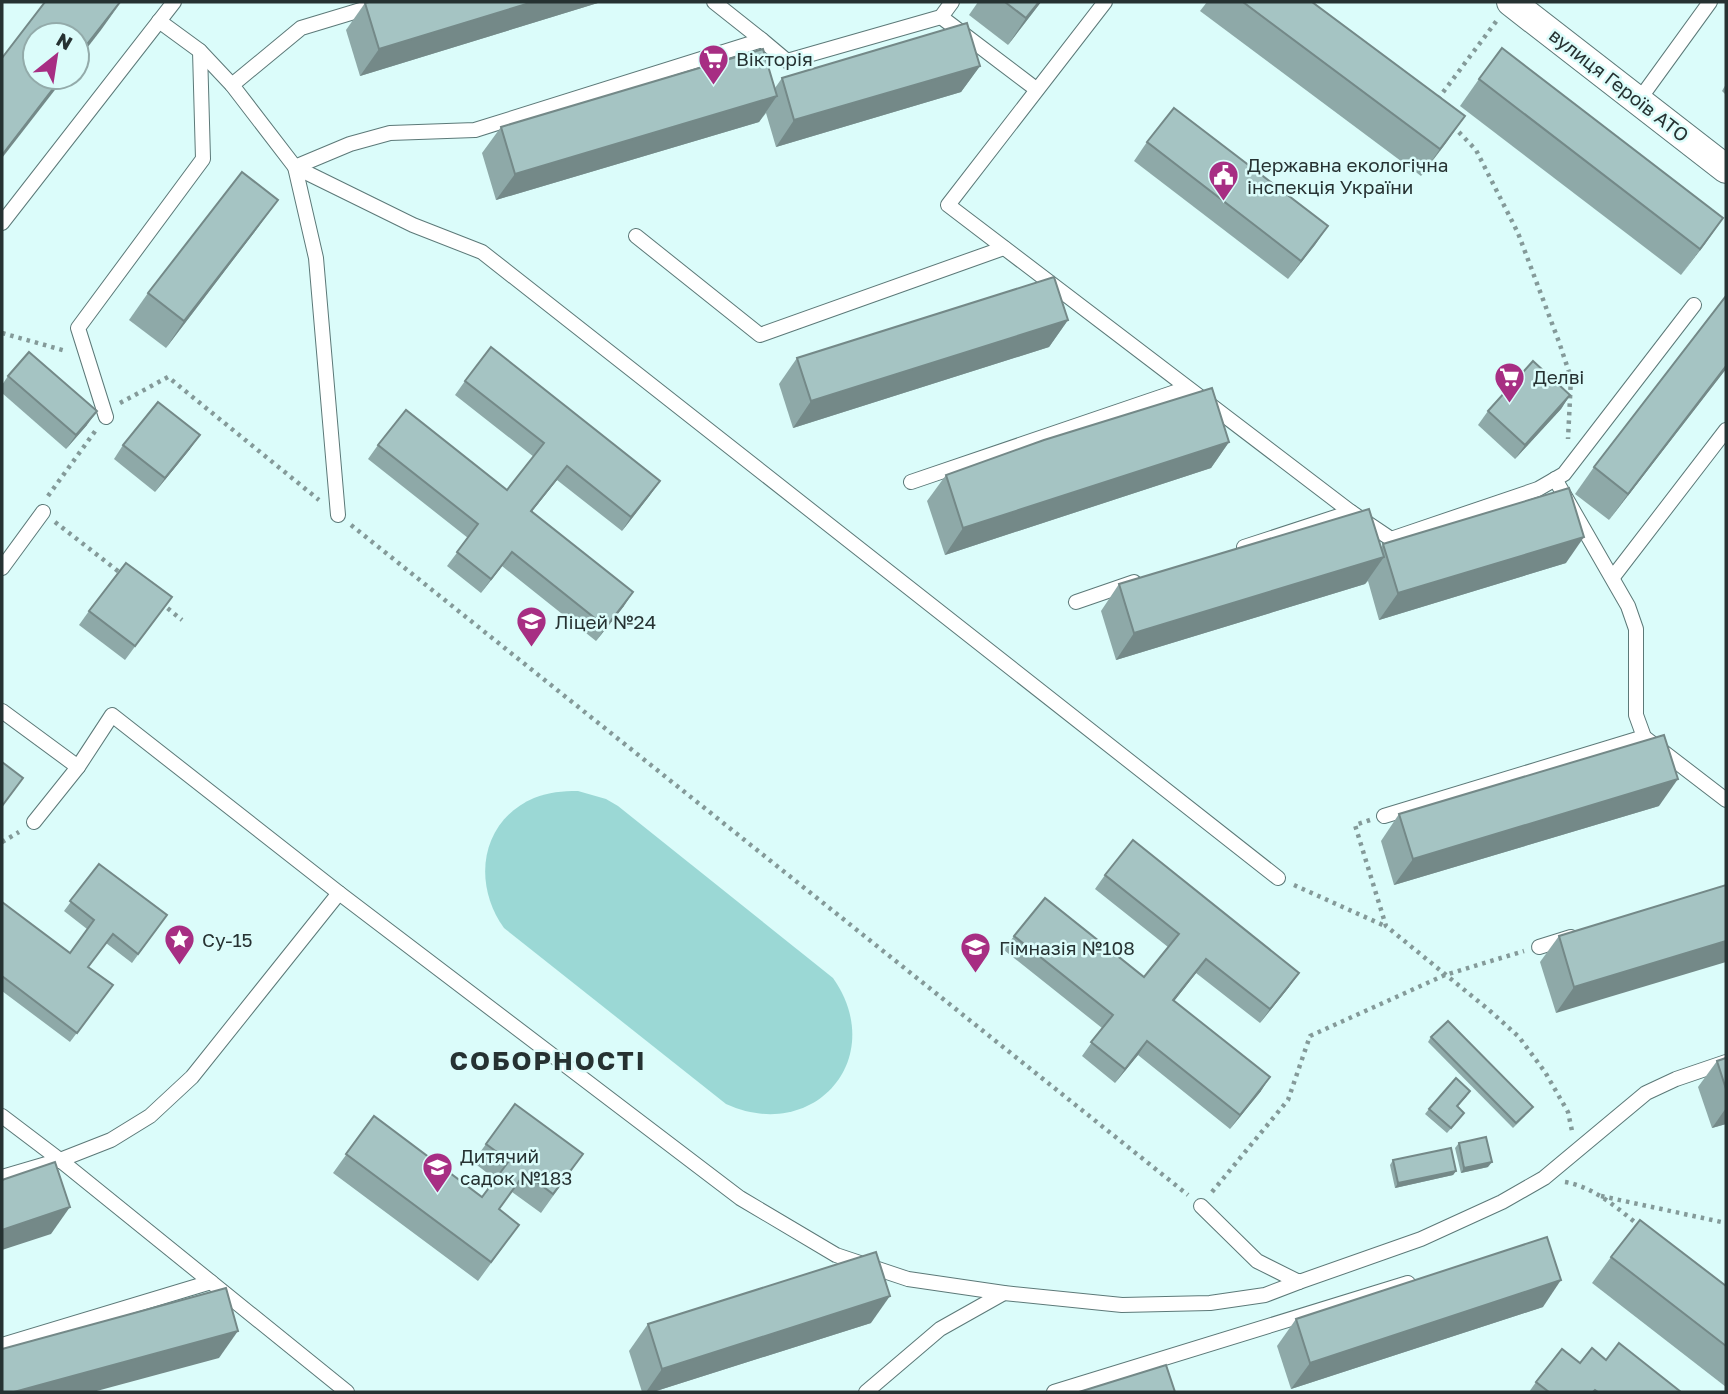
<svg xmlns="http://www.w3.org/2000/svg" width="1728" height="1394" viewBox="0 0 1728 1394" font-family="'Golos Text',sans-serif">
	<rect width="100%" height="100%" fill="#dbfcfa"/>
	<path fill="#9bd8d5" d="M578,791L606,799L618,806L833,978C889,1058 814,1144 726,1104L504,928C472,884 480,821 534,798C549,792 562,791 578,791Z"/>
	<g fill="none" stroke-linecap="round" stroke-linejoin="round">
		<defs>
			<g id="lane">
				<path d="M714,2L762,40"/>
				<path d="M1105,2L948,205L1351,512"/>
				<path d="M941,17L1036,89"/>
				<path d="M159,21L200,51L232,85L295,167L413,225L482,252L1278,878"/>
				<path d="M232,85L301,28L387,2"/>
				<path d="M1639,100L1710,2"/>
				<path d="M2,223L174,2"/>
				<path d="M636,236L760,335L1004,248"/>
				<path d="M106,417L78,328L203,159L200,51"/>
				<path d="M1555,479L1628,606L1636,629V715L1644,737L1726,800"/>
				<path d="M911,482L1187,388"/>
				<path d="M338,515L316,258L295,167L350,144L390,133L475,130L762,40L787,61L941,17L952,2"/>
				<path d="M1244,547L1351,512L1391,539L1538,489L1564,474L1694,305"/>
				<path d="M2,568L43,512"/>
				<path d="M1613,577L1726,430"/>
				<path d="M1076,602L1134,582"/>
				<path d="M2,711L78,767L34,822"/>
				<path d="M78,767L112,715L339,893L740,1198L836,1255L908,1279L1004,1293L1122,1305L1210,1303L1265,1295L1299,1282"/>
				<path d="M1384,816L1644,737"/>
				<path d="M1539,947L1571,937"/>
				<path d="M2,1116L60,1160L111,1140L150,1116L192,1077L339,893"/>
				<path d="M2,1177L60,1160L347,1392"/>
				<path d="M1201,1206L1257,1261L1299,1282L1421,1239L1502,1202L1544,1178L1646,1093L1676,1079L1726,1062"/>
				<path d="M2,1345L211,1282"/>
				<path d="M866,1392L940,1329L1004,1293"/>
				<path d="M1054,1392L1408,1283"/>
			</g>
			<path id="street" d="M1511,2L1726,169"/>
		</defs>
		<use href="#lane" stroke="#5c7978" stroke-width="16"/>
		<use href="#street" stroke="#5c7978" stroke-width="30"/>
		<g stroke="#849a99" stroke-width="4.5" stroke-dasharray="3.5 5" stroke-linecap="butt">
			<path d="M1438,99L1498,19"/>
			<path d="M1453,126L1476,150L1518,233L1559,342L1571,378L1568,439"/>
			<path d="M2,333L66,351"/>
			<path d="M120,403L168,377L319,500"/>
			<path d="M48,496L96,430"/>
			<path d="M55,522L123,575"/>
			<path d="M351,525L1188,1195"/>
			<path d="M161,603L182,620"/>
			<path d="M1370,820L1355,825L1386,926L1489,1010L1519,1037L1545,1072L1568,1112L1572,1131"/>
			<path d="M2,842L19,832"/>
			<path d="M1294,885L1385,926"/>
			<path d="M1565,1182C1595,1187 1618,1209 1641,1227"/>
			<path d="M1212,1192L1288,1100L1310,1036L1445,975L1524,951"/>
			<path d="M1601,1196L1726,1223"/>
		</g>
		<use href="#lane" stroke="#fff" stroke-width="14"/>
		<use href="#street" stroke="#fff" stroke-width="28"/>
	</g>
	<g fill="#8ea9a8">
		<path d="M601,2L360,76L346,30L365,3Z"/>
		<path d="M978,2H1041L1008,45L969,15Z"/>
		<path d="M1207,2H1312L1465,116L1421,176L1200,11Z"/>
		<path d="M980,66L961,92L776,147L766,113L759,122L496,200L482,153L501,127L775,88L782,78Z"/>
		<path d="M1479,79L1723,218L1681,275L1460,106Z"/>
		<path d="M1726,84V95L1722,91Z"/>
		<path d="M1147,142L1328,226L1288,279L1134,161Z"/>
		<path d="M259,226L166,348L129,320L148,293Z"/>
		<path d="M1726,296V369L1609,520L1575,494L1594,467Z"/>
		<path d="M1068,320L1049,347L793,428L779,384L797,358Z"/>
		<path d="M8,376L87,425L66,449L2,393V385Z"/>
		<path d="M465,381L650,495L622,531L557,480L532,511L624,606L596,641L502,566L481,593L447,566L468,538L368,459L378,445L507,490L534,457L455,395Z"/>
		<path d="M1570,395L1561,409L1515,459L1478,425L1488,411Z"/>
		<path d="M1229,442L1211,468L945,555L927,501L946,475Z"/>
		<path d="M123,445L190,449L155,492L114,459Z"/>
		<path d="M1383,544L1566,563L1379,620L1368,581L1365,584L1116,660L1101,611L1119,584L1381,548Z"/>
		<path d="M172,597L125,660L79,625L89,611Z"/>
		<path d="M1659,806L1394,885L1381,841L1399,814Z"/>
		<path d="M99,864L167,915L132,963L106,943L88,967L113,985L70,1042L2,991V902L70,953L87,929L64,911Z"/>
		<path d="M1105,875L1289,987L1260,1023L1196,973L1174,1001L1261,1091L1230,1129L1138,1055L1115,1083L1082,1056L1102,1028L1004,950L1014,936L1144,977L1168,947L1095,889Z"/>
		<path d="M1726,885L1556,1013L1540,962L1559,936Z"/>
		<path d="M1431,1037L1530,1111L1513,1128L1428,1042Z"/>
		<path d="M1726,1058V1124L1712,1128L1698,1087L1717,1061Z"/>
		<path d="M1467,1096L1457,1107L1461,1117L1447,1133L1425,1114L1429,1109Z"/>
		<path d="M374,1116L482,1197L495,1179L473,1162L486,1144L583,1154L541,1213L512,1192L499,1209L519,1225L478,1281L333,1173Z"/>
		<path d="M1459,1143L1488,1167L1461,1173L1455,1148Z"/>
		<path d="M1393,1160L1456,1171L1453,1175L1395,1188L1390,1165Z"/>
		<path d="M1611,1257L1726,1286V1387L1592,1283Z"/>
		<path d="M1543,1307L1291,1389L1277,1346L1296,1319Z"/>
		<path d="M871,1323L653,1392H642L629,1351L648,1324Z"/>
		<path d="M1606,1360L1681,1392H1529L1536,1382L1580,1363Z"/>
	</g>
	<g fill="#748988">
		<path d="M121,2L101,30L77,61V57Z"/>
		<path d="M533,2H601L360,76L379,49Z"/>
		<path d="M1039,2H1041L1008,45L1026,18Z"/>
		<path d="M980,66L961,92L776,147L794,120Z"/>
		<path d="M62,77H65L2,158V155Z"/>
		<path d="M777,96L759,122L496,200L515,174Z"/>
		<path d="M1465,116L1446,143L1421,176L1440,149Z"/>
		<path d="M278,200L259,226L166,348L184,321Z"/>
		<path d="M1723,218L1705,244L1681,275L1700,249Z"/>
		<path d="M1328,226L1315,245L1288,279L1301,261Z"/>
		<path d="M1068,320L1049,347L793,428L811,401Z"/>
		<path d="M1726,366V369L1609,520L1628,494Z"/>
		<path d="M1570,395L1561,409L1515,459L1525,445Z"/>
		<path d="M97,411L87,425L66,449L76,435Z"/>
		<path d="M200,435L190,449L155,492L165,478Z"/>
		<path d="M1229,442L1211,468L945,555L963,528Z"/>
		<path d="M567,466L557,480L521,525L531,511Z"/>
		<path d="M660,481L650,495L622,531L631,517Z"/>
		<path d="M1584,537L1566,563L1379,620L1398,593Z"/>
		<path d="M512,552L502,566L481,593L491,579Z"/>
		<path d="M1384,557L1365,584L1116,660L1134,633Z"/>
		<path d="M633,592L624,606L596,641L606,627Z"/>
		<path d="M1678,779L1659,806L1394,885L1413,859Z"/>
		<path d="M1726,941V962L1556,1013L1574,987Z"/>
		<path d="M1206,959L1196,973L1164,1014L1173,1000Z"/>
		<path d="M1299,973L1289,987L1260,1023L1270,1009Z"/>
		<path d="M1147,1041L1138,1055L1115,1083L1125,1069Z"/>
		<path d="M1270,1077L1261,1091L1230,1129L1240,1115Z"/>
		<path d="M1726,1108V1124L1712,1128Z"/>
		<path d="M1492,1162L1488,1167L1461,1173L1464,1168Z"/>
		<path d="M1456,1171L1453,1175L1395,1188L1398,1183Z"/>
		<path d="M70,1207L51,1234L2,1250V1230Z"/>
		<path d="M1561,1280L1543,1307L1291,1389L1310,1363Z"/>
		<path d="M890,1296L871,1323L653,1392H646L662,1369Z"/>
		<path d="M238,1331L219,1358L93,1392H14Z"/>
	</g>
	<g fill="#a5c4c3" stroke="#748988" stroke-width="2">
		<path d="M45,2H120L77,57V35H35V77H62L2,155V58Z"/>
		<path d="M369,2H533L379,49L365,3Z"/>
		<path d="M1005,2H1039L1026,18Z"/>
		<path d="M1243,2H1312L1465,116L1440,149Z"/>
		<path d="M967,23L980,66L794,120L782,78Z"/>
		<path d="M1502,48L1723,218L1700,249L1479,79Z"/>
		<path d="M763,49L777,96L515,174L501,127Z"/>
		<path d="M1174,108L1328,226L1301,261L1147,142Z"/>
		<path d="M242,172L278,200L184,321L148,293Z"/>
		<path d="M1054,277L1068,320L811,401L797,358Z"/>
		<path d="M1726,296V366L1628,494L1594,467Z"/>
		<path d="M491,347L660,481L631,517L567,466L531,511L633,592L606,627L512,552L491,579L457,552L478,524L378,445L406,410L507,490L544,443L465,381Z"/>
		<path d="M29,352L97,411L76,435L8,376Z"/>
		<path d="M1533,361L1570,395L1525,445L1488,411Z"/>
		<path d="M1212,388L1229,442L963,528L946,475L1044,440Z"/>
		<path d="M158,402L200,435L165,478L123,445Z"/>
		<path d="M1569,488L1584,537L1398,593L1383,544Z"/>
		<path d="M1369,509L1384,557L1134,633L1119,584Z"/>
		<path d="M126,563L172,597L135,646L89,611Z"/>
		<path d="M1664,735L1678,779L1413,859L1399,814Z"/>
		<path d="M2,762L23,778L2,806Z"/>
		<path d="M1133,840L1299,973L1270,1009L1206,959L1173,1000L1270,1077L1240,1115L1147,1041L1125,1069L1091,1042L1113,1015L1014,936L1045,898L1144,977L1179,934L1105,875Z"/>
		<path d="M99,864L167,915L138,954L113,934L88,967L113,985L77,1033L2,976V902L70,953L94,920L70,901Z"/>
		<path d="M1726,885V941L1574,987L1559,936Z"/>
		<path d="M1448,1021L1533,1107L1516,1123L1431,1037Z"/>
		<path d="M1726,1058V1089L1717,1061Z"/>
		<path d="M1456,1078L1470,1091L1457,1106L1464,1113L1451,1128L1429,1109Z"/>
		<path d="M515,1104L583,1154L553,1194L525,1173L499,1209L519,1225L491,1262L346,1154L374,1116L482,1197L509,1161L486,1144Z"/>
		<path d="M1486,1137L1492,1162L1464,1168L1459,1143Z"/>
		<path d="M1451,1148L1456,1171L1398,1183L1393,1160Z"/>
		<path d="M55,1162L70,1207L2,1230V1180Z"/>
		<path d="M1640,1220L1726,1286V1346L1611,1257Z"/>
		<path d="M1547,1237L1561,1280L1310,1363L1296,1319Z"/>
		<path d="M876,1252L890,1296L662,1369L648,1324Z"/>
		<path d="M226,1288L238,1331L14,1392H2V1349Z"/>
		<path d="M1619,1343L1681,1392H1598L1595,1390L1593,1392H1549L1536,1382L1562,1349L1580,1363L1592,1348L1606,1360Z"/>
		<path d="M1166,1365L1175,1392H1079Z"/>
	</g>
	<defs>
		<symbol id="supermarket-pin" viewBox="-11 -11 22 30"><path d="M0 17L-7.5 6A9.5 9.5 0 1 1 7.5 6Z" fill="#a72e83" stroke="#dbfcfa"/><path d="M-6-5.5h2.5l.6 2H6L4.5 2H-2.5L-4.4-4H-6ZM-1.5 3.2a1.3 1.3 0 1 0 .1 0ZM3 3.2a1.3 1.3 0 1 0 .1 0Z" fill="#fff"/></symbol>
		<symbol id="civic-pin" viewBox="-11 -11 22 30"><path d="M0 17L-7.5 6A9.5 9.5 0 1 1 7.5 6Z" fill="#a72e83" stroke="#dbfcfa"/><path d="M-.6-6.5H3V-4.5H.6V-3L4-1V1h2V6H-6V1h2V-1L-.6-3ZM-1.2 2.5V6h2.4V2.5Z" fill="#fff"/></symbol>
		<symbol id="school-pin" viewBox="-11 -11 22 30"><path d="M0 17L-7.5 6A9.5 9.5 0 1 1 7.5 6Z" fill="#a72e83" stroke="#dbfcfa"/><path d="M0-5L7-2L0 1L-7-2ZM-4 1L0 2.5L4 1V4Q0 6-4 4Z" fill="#fff"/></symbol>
		<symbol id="sight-pin" viewBox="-11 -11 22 30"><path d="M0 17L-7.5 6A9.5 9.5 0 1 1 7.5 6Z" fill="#a72e83" stroke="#dbfcfa"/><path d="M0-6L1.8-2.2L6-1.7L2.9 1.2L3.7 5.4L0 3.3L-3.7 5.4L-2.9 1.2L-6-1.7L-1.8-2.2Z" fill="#fff"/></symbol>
	</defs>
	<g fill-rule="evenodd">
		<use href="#supermarket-pin" x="696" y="42" width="35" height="47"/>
		<use href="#civic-pin" x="1206" y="158" width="35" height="47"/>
		<use href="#supermarket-pin" x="1492" y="360" width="35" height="47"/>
		<use href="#school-pin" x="514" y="604" width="35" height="47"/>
		<use href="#sight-pin" x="162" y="922" width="35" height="47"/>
		<use href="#school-pin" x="958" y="930" width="35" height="47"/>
		<use href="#school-pin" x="420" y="1150" width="35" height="47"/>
	</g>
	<g text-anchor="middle" stroke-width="5" stroke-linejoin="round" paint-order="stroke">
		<g font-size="19" fill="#263232" stroke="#dbfcfa" text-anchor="start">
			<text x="736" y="66">Вікторія</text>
			<text x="1247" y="172">Державна екологічна<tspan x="1247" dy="22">інспекція України</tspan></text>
			<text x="1533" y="384">Делві</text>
			<text x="555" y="629">Ліцей №24</text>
			<text x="202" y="947">Су-15</text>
			<text x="999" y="955">Гімназія №108</text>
			<text x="460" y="1163">Дитячий<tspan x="460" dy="22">садок №183</tspan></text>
		</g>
		<g font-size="19" fill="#263232" stroke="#dbfcfa">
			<text transform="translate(1619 85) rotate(38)" y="7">вулиця Героїв АТО</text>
		</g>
		<g font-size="26" font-weight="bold" letter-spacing="2" fill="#263232" stroke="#dbfcfa">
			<text x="548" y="1070">СОБОРНОСТІ</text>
		</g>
	</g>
	<rect width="1728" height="1394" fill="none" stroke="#263232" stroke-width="7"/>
	<g transform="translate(56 56) rotate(30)"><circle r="33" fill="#dbfcfa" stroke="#93abaa" stroke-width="2"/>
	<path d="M0-5L12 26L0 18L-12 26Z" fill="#a72e83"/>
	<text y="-10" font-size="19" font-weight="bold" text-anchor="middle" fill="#263232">N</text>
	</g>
</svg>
